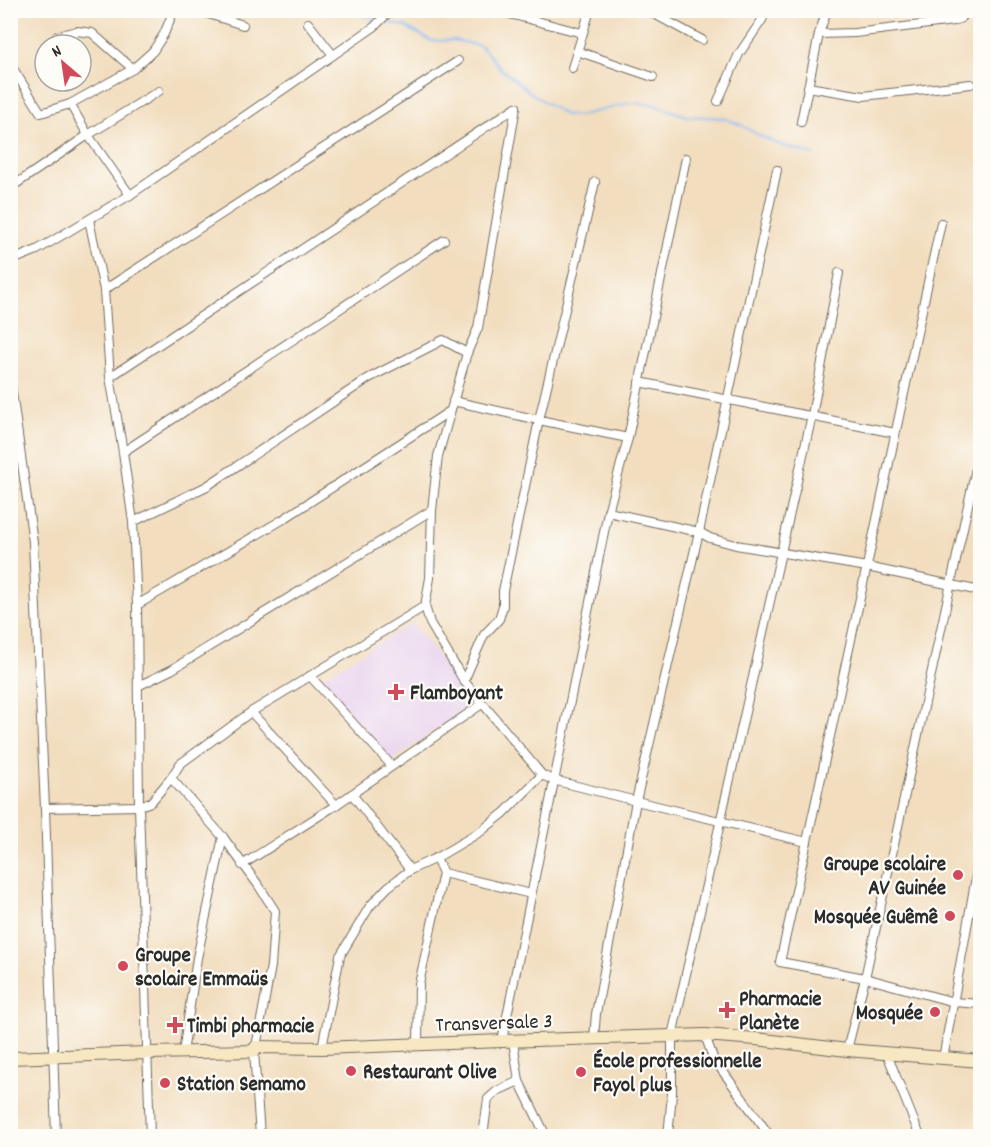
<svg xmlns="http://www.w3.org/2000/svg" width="991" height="1147" viewBox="0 0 991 1147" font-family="Dekko,sans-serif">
	<rect width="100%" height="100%" fill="#fdfcf7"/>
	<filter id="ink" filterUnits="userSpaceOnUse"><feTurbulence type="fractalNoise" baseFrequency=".0167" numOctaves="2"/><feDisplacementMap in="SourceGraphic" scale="12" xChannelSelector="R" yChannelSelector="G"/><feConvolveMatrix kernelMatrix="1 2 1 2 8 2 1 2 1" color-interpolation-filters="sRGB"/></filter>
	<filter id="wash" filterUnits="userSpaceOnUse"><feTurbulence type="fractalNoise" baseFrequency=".008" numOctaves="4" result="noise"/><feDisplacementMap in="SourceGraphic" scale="24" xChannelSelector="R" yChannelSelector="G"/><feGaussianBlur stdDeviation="1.35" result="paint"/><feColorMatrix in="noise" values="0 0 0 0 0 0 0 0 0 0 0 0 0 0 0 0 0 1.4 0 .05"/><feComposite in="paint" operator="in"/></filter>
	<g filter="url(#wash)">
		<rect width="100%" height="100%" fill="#f2ddbe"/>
		<path fill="#e8d2ee" d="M412,623L444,663L470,705L390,762L374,745L319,679Z"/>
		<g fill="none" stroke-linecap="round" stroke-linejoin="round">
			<g stroke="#85b9f3" stroke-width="2">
				<path d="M349,10L377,20"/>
				<path d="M382,21L404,26L432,41L454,40L481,46L501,69L531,93L565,115L578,116L630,103L651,104L687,116L724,118L741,125L760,136L778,144L814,155"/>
			</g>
		</g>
	</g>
	<g filter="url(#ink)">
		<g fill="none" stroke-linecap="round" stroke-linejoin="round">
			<defs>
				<g id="street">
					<path d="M196,10L243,25"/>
					<path d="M495,10L582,33"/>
					<path d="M647,10L702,40"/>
					<path d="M308,23L333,55"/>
					<path d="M819,34L855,33L954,21L961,18L966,10"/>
					<path d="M57,36L77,31L92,33L133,69"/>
					<path d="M577,51L653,77"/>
					<path d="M10,64L41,113L70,104L133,69L153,51L164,34L174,10"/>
					<path d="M572,68L590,10"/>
					<path d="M808,87L863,96L971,84"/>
					<path d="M718,101L739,54L762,20L766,10"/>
					<path d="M70,104L88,135L130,195"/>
					<path d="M516,107L478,328L467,353L438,456L432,510L430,578L425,606L430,623L464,681L542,775L553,780L636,801L807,842"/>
					<path d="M801,122L819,34L827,10"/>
					<path d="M10,188L88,135L159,91"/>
					<path d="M89,220L104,290L110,377L123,452L133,522L137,605L139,806L150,1136"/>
					<path d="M941,223C887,469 836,716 780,962L865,978L954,1002L980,1004"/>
					<path d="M10,261L37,250L130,195L374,27L391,10"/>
					<path d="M104,290L458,61"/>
					<path d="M110,377L516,107"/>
					<path d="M10,378L33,542L45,808L56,1136"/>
					<path d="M639,382L895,433"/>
					<path d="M453,401L539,420L628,438"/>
					<path d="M123,452L444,240"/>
					<path d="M608,512L699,532L710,538L736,545L867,567L980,591"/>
					<path d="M133,522L207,486L369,378L443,340L467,353"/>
					<path d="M137,605L282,520L450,411"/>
					<path d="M310,676L392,766"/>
					<path d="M464,681L484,635L499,619L503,606V591L539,420L595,182"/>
					<path d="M138,686L171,670L432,510"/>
					<path d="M251,712L336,805"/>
					<path d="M171,778L223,837L259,886L275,911L271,966L256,1047"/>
					<path d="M352,794L410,870"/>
					<path d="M45,808L139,806L151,802L171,778L180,764L251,712L425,606"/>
					<path d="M436,858L443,873L531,894"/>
					<path d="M242,865L336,805L482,704"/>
					<path d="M705,1035L713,1058L770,1136"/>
					<path d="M594,1038L596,1014L636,801L699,532L777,170"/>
					<path d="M502,1041L608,512L628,438L686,158"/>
					<path d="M513,1041L519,1081L546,1136"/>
					<path d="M418,1044L419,984L443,873"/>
					<path d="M322,1048L340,956L370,906L388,887L410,870L436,858L480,832L504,813L542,775"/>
					<path d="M847,1050L865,978L980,450"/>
					<path d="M254,1051L260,1136"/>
					<path d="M183,1053L197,958L223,837"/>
					<path d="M887,1054L920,1136"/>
					<path d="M943,1059L980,855"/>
					<path d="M483,1136L488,1099L497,1091L519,1081"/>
					<path d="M668,1136L672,1094V1036L812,415L839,273"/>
				</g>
				<path id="secondary" d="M10,1058L147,1053L254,1051L256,1047L322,1048L502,1041L705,1035L756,1039L847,1050L980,1061"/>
			</defs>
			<use href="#street" stroke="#71695e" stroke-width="10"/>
			<use href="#secondary" stroke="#71695e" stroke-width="14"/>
			<use href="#street" stroke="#fff" stroke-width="8"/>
			<use href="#secondary" stroke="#f7e8c3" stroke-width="12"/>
		</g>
	</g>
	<g fill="#d1495b" stroke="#fdfcf7" stroke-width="2">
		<path d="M393 683h6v6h6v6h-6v6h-6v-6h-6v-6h6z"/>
		<circle cx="958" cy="875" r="6"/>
		<circle cx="950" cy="916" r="6"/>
		<circle cx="123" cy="966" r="6"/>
		<path d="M724 1001h6v6h6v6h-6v6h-6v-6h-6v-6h6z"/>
		<circle cx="935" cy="1012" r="6"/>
		<path d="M172 1016h6v6h6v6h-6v6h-6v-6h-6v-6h6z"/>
		<circle cx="351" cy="1071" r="6"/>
		<circle cx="581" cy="1072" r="6"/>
		<circle cx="165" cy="1083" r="6"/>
	</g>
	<g text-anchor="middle" stroke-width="4.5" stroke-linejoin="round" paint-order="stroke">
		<g font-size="21" font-weight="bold" fill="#2b2b2b" stroke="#fdfcf7" text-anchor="start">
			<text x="410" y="699">Flamboyant</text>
			<text x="946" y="870" text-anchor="end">Groupe scolaire<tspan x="946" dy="24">AV Guinée</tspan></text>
			<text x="938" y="923" text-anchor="end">Mosquée Guêmê</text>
			<text x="135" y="961">Groupe<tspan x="135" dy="24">scolaire Emmaüs</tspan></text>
			<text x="739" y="1005">Pharmacie<tspan x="739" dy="24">Planète</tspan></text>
			<text x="923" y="1019" text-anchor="end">Mosquée</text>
			<text x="187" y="1032">Timbi pharmacie</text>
			<text x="593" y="1067">École professionnelle<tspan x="593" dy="24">Fayol plus</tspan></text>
			<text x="363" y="1078">Restaurant Olive</text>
			<text x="177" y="1090">Station Semamo</text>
		</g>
		<g font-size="21" fill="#2b2b2b" stroke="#fdfcf7">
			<text transform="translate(494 1022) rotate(-2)" y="7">Transversale 3</text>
		</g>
	</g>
	<rect width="991" height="1147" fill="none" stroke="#fdfcf7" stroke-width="36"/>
	<g transform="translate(63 63) rotate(331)"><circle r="28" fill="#fdfcf7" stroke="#a9a8a5" stroke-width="1.5"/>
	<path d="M0-4.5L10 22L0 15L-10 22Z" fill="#d1495b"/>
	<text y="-9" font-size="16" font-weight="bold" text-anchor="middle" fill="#2b2b2b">N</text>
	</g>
</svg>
